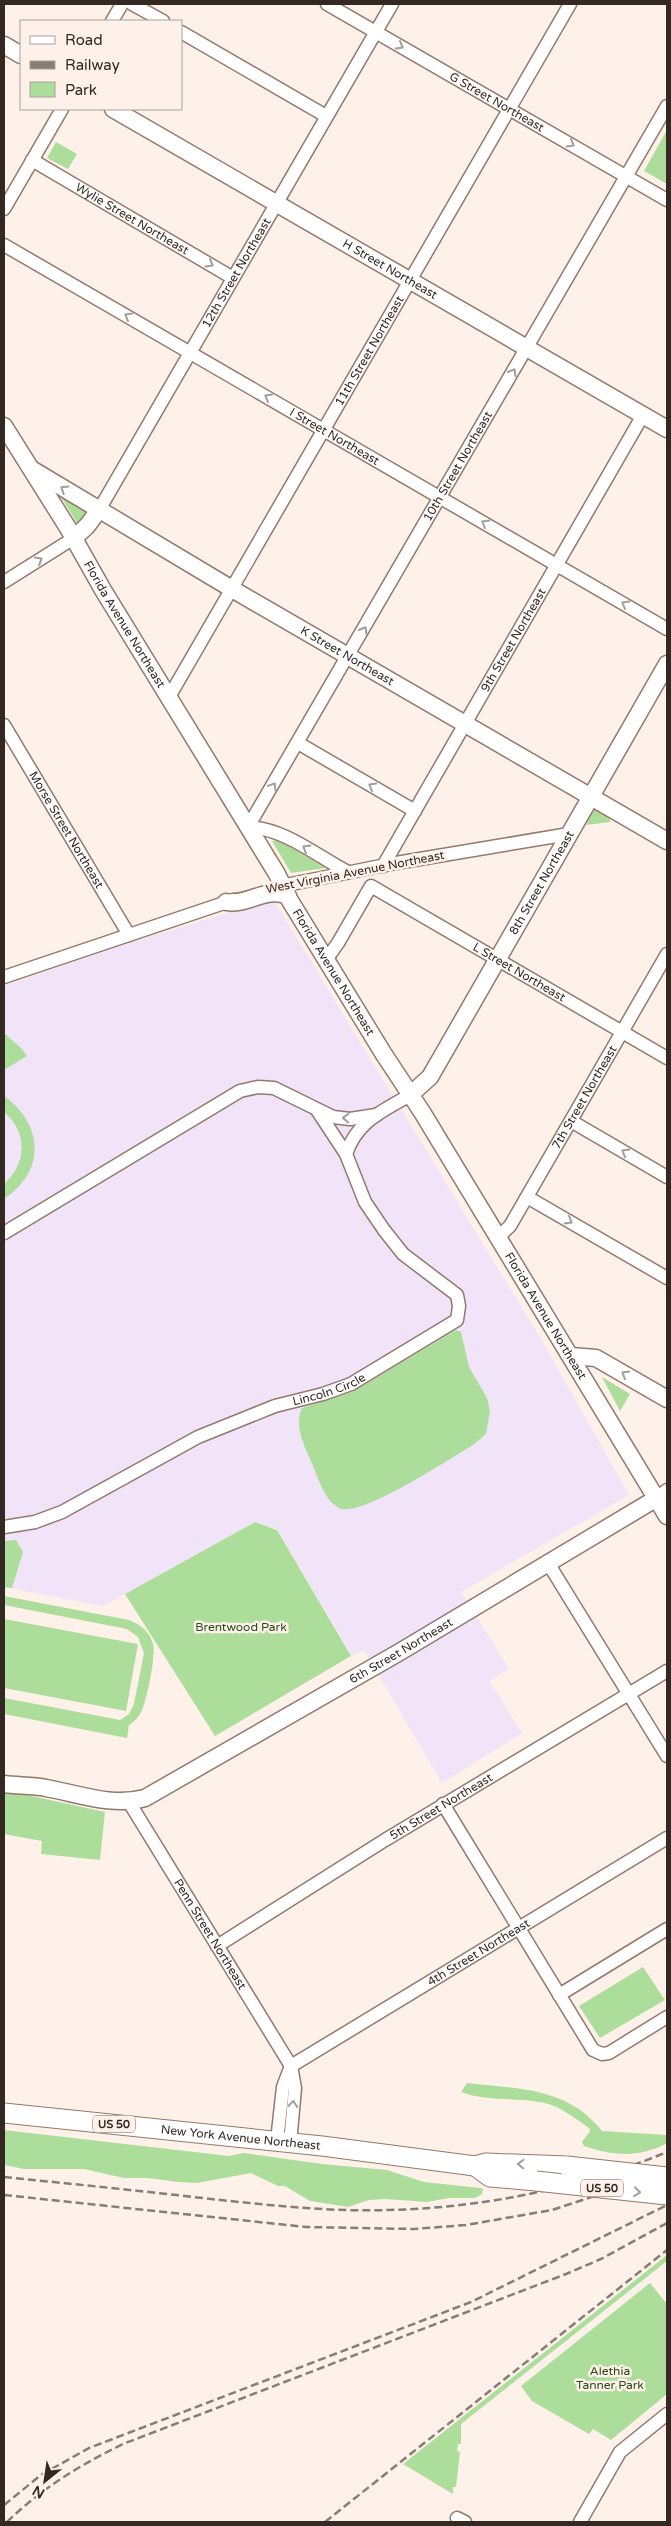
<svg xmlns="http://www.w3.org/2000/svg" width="671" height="2526" viewBox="0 0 671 2526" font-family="'Varela Round',sans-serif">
	<rect width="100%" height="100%" fill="#fdf1ea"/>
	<path fill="#f1e4f8" d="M273,899L544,1344L629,1495L461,1592L509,1669L489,1681L522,1733L442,1783L364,1650L352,1656L276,1528L255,1522L103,1606L4,1587V986L123,945Z"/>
	<g fill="#addd9b">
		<path d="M667,130V184L644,171Z"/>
		<path d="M56,142L77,154L68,169L47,158Z"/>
		<path d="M56,489L91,508L81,523H77Z"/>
		<path d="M594,809L610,818V822L586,825Z"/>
		<path d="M278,840L326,868L291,873L272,841Z"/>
		<path d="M4,1033L22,1049L27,1056L4,1070Z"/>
		<path d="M4,1096C44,1125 46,1171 4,1199V1184C27,1164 28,1132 4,1112Z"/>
		<path d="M456,1330L461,1332L469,1367L487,1398L490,1411L486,1434L473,1445C451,1458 359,1519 339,1508C325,1500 319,1481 313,1466C306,1448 293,1427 302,1408L354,1391Z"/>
		<path d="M602,1377L630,1394L620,1411Z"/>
		<path d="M255,1522L277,1530L351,1656L215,1736L125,1594Z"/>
		<path d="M16,1540L23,1552L12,1588L4,1587V1541Z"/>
		<path d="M4,1596L129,1620C140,1624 150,1632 153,1644C156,1656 147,1699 142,1710C139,1717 135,1721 129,1725L127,1738L4,1714V1698L120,1720L129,1714L134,1704L144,1653L138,1637L127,1629L4,1605Z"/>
		<path d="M4,1619L138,1644L126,1711L4,1688Z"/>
		<path d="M4,1790L105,1812L100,1860L41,1854L42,1841L4,1834Z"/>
		<path d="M643,1967L665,2000L600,2038L579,2006Z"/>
		<path d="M467,2083C518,2089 568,2087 602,2131L667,2135V2143C640,2158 613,2156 584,2146L582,2142L590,2131L589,2128C576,2119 561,2107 545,2103C517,2097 488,2102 461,2092Z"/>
		<path d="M4,2130L229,2156L244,2153L322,2164L387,2170L424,2182L480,2188L483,2189L482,2194L475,2198H449L427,2202L385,2199L369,2200L348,2207L310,2201L285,2186H278L251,2173L197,2183L178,2182L148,2178H124L84,2169H24L4,2165Z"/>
		<path d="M667,2255V2261L461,2424V2444H458L457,2451L460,2452L456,2487H453V2494L403,2464Z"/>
		<path d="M650,2283L667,2304V2394L611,2440L593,2429L589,2434L532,2401L521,2386Z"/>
	</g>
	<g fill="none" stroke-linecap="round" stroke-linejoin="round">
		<defs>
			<g id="minor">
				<path d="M132,4L163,21"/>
				<path id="s1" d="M327,4L667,200"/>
				<path d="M112,21L122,4"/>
				<path d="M181,32L326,116"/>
				<path id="s2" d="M32,160L233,278"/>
				<path d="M4,209L62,109"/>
				<path id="s3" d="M4,245L667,629"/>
				<path id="s4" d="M99,510L392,4"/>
				<path d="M4,582L74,538"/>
				<path id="s5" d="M169,697L570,4"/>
				<path id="s6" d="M4,725L129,935"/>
				<path d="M298,743L415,811"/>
				<path id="s7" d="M383,866L643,415"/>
				<path id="s8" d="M348,872C315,855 286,829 248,827L667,106"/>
				<path d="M276,887L396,863L569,834"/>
				<path id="s9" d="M326,960L338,943L371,886L667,1058"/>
				<path d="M4,977L233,900"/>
				<path d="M571,1121L667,1177"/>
				<path d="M346,1154C357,1121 383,1111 410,1095"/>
				<path d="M527,1197L667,1278"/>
				<path d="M4,1233L240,1091L258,1087L274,1088L333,1117L350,1119L376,1115"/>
				<path id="s10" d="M498,1237L510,1226L667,954"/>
				<path d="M657,1498L667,1490"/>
				<path id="s11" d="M4,1527L35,1522L62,1512L198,1437L275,1406L323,1394L351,1384L457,1320L459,1306L457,1295L403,1254L384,1230L365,1202L346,1154L317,1110"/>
				<path d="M548,1563L667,1756"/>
				<path id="s12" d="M129,1802L291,2066L295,2088L290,2143"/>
				<path d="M443,1804L593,2050L602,2054L609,2053L667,2017"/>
				<path id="s13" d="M217,1946L385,1840L667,1671"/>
				<path d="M559,1995L667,1929"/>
				<path id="s14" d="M277,2141L283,2087L291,2066L667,1838"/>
				<path d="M457,2518L465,2522"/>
				<path d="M580,2522L620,2452L667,2414"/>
			</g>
			<g id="major">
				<path d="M4,45L21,55"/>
				<path id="s15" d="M113,109L667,429"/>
				<path id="s16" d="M4,426L68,528L103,590L277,874L289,899L383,1053L422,1112L667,1516"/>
				<path id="s17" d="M33,470L232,589L667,841"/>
				<path d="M74,538L87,526L99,510"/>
				<path d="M226,902C248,906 265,886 288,896"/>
				<path id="s18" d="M410,1095L430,1077L667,664"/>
				<path d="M571,1356L596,1358L667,1399"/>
				<path id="s19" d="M4,1784C18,1786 32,1785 46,1788C80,1794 112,1807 145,1798L398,1653L657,1498"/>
			</g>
			<g id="highway">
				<path id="s20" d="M4,2113L322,2146L475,2166L486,2163L567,2166"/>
				<path d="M475,2166L490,2177L536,2181"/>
			</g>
		</defs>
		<use href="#minor" stroke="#94796a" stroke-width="15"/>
		<use href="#major" stroke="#94796a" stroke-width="19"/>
		<use href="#highway" stroke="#94796a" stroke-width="21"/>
		<use href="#minor" stroke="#fff" stroke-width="12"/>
		<use href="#major" stroke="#fff" stroke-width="16"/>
		<use href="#highway" stroke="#fff" stroke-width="19"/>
		<g stroke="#887c76" stroke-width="2.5" stroke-dasharray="8 4" stroke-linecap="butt">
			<path d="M4,2177C73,2184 142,2191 211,2199C269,2205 328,2212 388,2210C483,2208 579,2188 667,2152"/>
			<path d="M4,2195L306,2227L414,2229L466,2225L552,2210L667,2172"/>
			<path d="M4,2505L41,2475L89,2448L471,2302L667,2205"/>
			<path d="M7,2522C42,2488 80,2465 123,2444L566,2274L601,2259L667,2223"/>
			<path d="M325,2522L667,2250"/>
		</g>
		<defs>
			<g id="highway-bridge">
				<path d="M567,2166L667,2177"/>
				<path d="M536,2181L667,2195"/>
			</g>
		</defs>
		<use href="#highway-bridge" stroke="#94796a" stroke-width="21" stroke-linecap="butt"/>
		<use href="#highway-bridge" stroke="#fff" stroke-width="19"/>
	</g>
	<defs><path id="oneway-chevron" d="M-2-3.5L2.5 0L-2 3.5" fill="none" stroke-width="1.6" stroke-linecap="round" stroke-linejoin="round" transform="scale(1.25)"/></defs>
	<g stroke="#a39e9c">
		<use href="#oneway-chevron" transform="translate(400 46) rotate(30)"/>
		<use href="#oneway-chevron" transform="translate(571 144) rotate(30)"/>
		<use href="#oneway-chevron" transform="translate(210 264) rotate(30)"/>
		<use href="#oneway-chevron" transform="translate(128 316) rotate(-150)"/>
		<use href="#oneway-chevron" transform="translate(513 372) rotate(-60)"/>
		<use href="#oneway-chevron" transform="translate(268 397) rotate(-150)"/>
		<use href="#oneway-chevron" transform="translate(64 489) rotate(-148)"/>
		<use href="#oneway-chevron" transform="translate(485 523) rotate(-150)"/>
		<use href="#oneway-chevron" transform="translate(39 560) rotate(-31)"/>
		<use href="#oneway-chevron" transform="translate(625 604) rotate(-150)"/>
		<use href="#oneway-chevron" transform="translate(364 630) rotate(-60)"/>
		<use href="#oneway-chevron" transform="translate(273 786) rotate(-59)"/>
		<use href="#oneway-chevron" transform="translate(372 786) rotate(-150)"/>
		<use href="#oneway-chevron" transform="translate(306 848) rotate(-149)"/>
		<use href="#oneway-chevron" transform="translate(346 1118) rotate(-178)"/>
		<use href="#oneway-chevron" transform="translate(625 1152) rotate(-150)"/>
		<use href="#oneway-chevron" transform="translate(569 1221) rotate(30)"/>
		<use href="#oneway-chevron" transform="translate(625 1374) rotate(-150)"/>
		<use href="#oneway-chevron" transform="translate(293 2104) rotate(-84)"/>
		<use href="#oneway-chevron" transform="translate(521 2164) rotate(-178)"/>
		<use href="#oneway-chevron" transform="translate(637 2192) rotate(6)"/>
	</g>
	<g text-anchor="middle" stroke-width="5" stroke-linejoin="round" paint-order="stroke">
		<g fill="#fdf1ea" stroke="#70645e" stroke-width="1">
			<rect x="93" y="2115.5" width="42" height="17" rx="4"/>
			<rect x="581" y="2179.5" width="42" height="17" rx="4"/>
		</g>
		<g font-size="11" font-weight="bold" fill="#332822">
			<text x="114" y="2128">US 50</text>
			<text x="602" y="2192">US 50</text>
		</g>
		<g font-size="12" fill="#332822" stroke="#fdf1ea">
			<text dy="4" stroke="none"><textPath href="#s1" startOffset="196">G Street Northeast</textPath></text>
			<text dy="4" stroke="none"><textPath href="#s2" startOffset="116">Wylie Street Northeast</textPath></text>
			<text dy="4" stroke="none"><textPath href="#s15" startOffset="320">H Street Northeast</textPath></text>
			<text dy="4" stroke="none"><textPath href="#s4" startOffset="274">12th Street Northeast</textPath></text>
			<text dy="4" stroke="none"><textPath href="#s5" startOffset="400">11th Street Northeast</textPath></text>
			<text dy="4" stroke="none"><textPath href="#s3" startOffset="382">I Street Northeast</textPath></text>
			<text dy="4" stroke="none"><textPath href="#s8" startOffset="528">10th Street Northeast</textPath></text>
			<text dy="4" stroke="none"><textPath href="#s16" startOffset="232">Florida Avenue Northeast</textPath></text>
			<text dy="4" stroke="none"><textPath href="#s7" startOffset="261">9th Street Northeast</textPath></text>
			<text dy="4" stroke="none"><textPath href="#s17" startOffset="365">K Street Northeast</textPath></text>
			<text dy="4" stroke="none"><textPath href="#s6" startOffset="122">Morse Street Northeast</textPath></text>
			<text transform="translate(355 872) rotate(-11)" y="4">West Virginia Avenue Northeast</text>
			<text dy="4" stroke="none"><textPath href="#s18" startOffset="251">8th Street Northeast</textPath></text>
			<text dy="4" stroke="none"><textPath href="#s9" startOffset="258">L Street Northeast</textPath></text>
			<text dy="4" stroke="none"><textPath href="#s16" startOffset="638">Florida Avenue Northeast</textPath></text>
			<text dy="4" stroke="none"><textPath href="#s10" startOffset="165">7th Street Northeast</textPath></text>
			<text dy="4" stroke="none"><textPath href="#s16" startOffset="1042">Florida Avenue Northeast</textPath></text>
			<text dy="4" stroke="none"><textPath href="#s11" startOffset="355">Lincoln Circle</textPath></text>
			<text dy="4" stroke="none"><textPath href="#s19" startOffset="438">6th Street Northeast</textPath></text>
			<text dy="4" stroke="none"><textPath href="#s13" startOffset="264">5th Street Northeast</textPath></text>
			<text dy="4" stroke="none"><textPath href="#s12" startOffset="155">Penn Street Northeast</textPath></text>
			<text dy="4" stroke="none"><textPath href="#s14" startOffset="296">4th Street Northeast</textPath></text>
			<text dy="4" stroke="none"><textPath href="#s20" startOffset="238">New York Avenue Northeast</textPath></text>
		</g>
		<g font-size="12" fill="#274b18" stroke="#fdf1ea">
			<text x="241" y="1631">Brentwood Park</text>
			<text x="610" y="2375">Alethia<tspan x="610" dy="14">Tanner Park</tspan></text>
		</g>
	</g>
	<rect width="671" height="2526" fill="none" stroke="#332822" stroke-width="10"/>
	<rect x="20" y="20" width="162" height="90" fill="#fdf1ea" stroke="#aca19a"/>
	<rect x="30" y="36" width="25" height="8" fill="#ffffff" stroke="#aca19a"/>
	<text x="65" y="45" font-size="15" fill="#332822">Road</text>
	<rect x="30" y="61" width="25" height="8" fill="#887c76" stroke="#aca19a"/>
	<text x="65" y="70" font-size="15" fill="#332822">Railway</text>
	<rect x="30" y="82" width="25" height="15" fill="#addd9b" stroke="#aca19a"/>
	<text x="65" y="95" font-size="15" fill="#332822">Park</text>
	<g transform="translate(45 2481) rotate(210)" stroke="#fdf1ea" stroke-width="4" paint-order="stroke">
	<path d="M0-4L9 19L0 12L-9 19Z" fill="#332822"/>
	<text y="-8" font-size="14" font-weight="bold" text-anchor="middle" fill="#332822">N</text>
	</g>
</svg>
